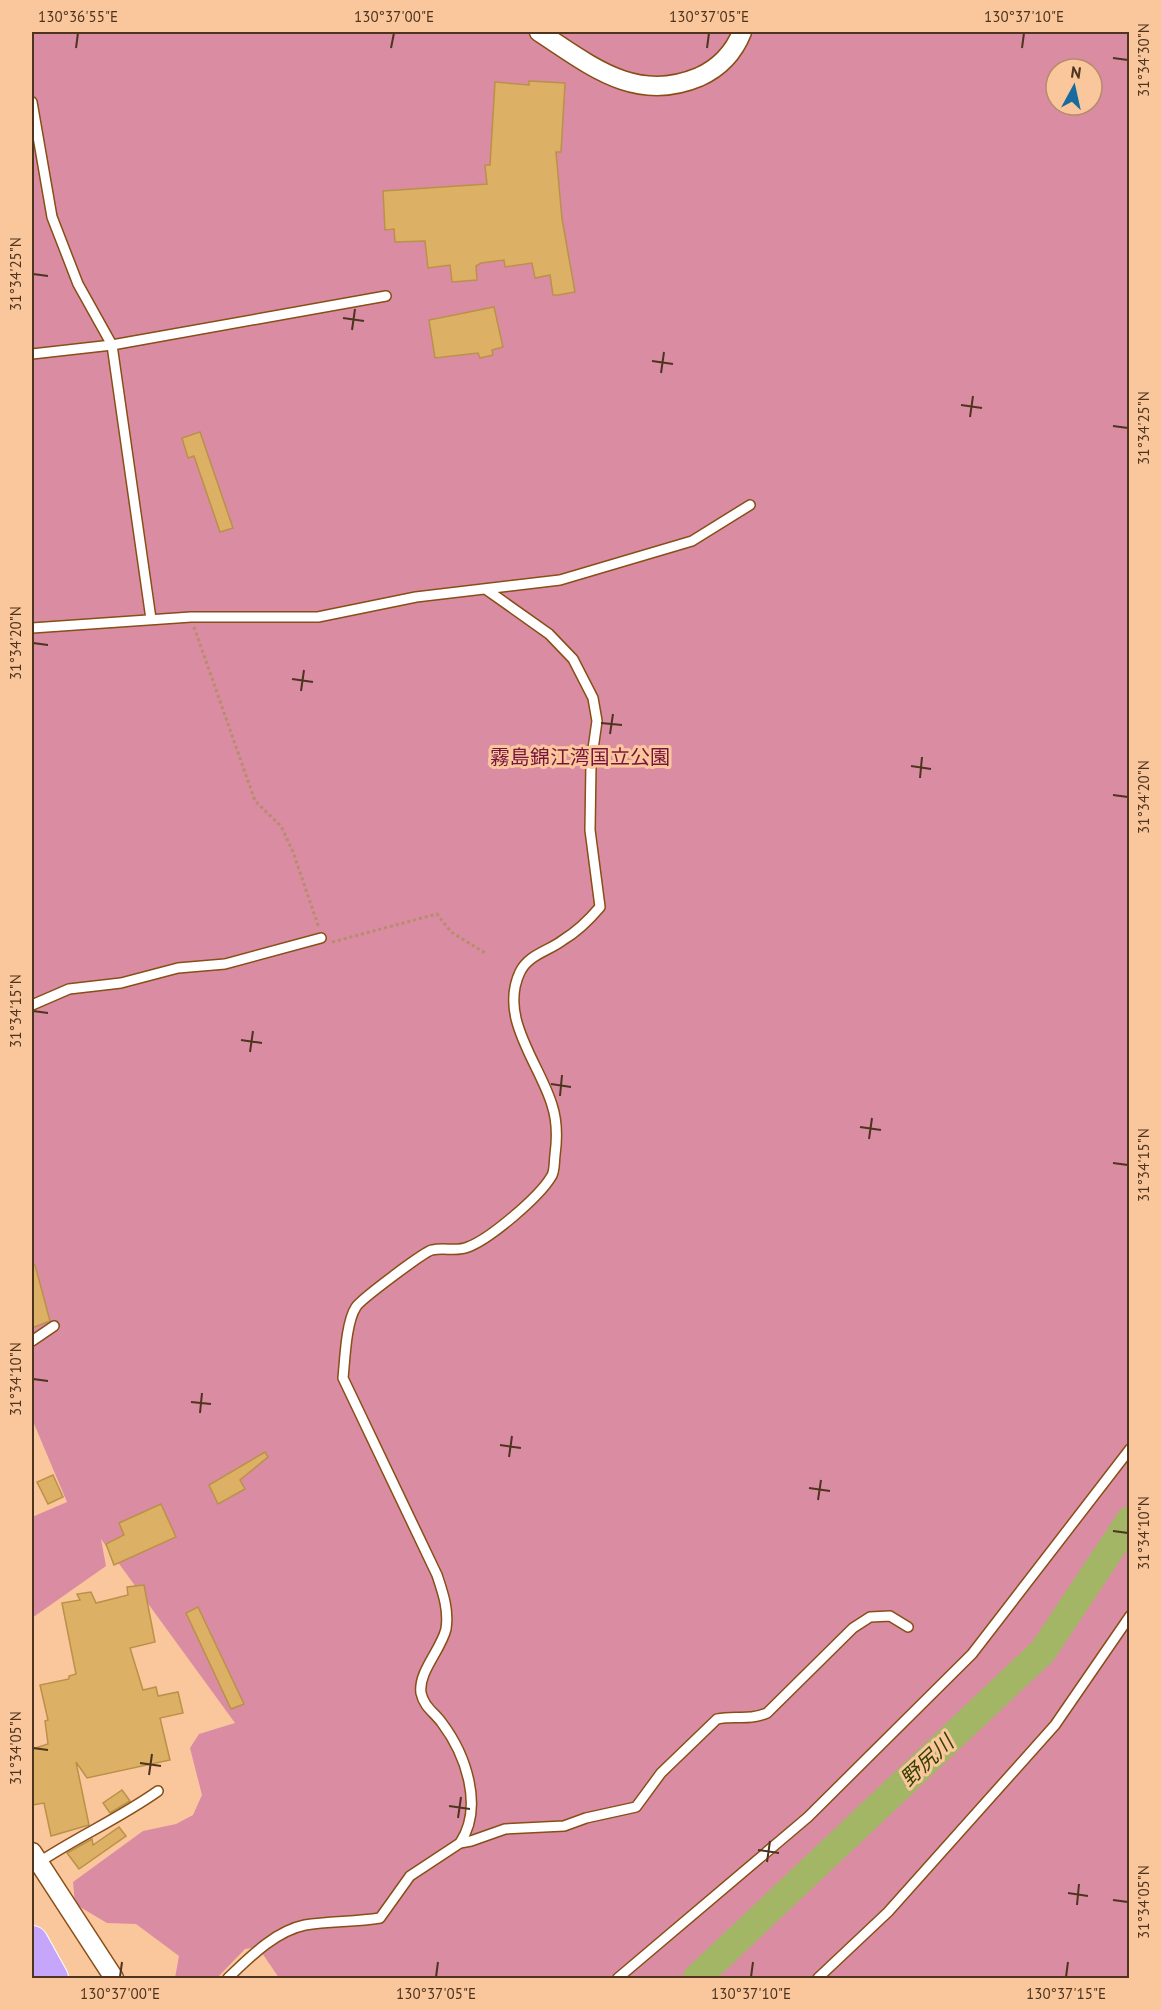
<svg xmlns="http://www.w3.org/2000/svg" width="1161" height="2010" viewBox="0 0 1161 2010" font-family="'PT Sans','Noto Sans JP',sans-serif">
	<rect width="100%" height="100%" fill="#fac69b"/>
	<path fill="#da8ca3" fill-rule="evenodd" d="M32,32H1129V1978H279L258,1947L245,1949L217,1978H175L179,1956L136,1924L107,1923L75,1904L73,1882L143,1831L176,1824L193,1815L202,1795L190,1748L199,1734L235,1723L101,1539L106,1566L32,1618V1517L67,1502L32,1419ZM1056,69H1092V105H1056Z"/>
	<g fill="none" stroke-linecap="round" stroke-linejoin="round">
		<path stroke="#a3b666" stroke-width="28" d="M697,1978L1043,1651L1130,1520"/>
	</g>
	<g fill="#dcb165" stroke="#ba9149" stroke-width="1.5">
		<path d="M529,81L565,83L561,152H556L562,219L575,292L558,295H553L550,275L535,278L532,263L505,267L504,260L481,263L476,266L477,280L452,282L450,265L428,268L425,241L395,242L394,229L385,230L383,191L487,184L485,165H490L495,82L529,85Z"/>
		<path d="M494,307L503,347L492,350L493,355L480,358L478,353L435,358L429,320Z"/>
		<path d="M200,432L233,528L220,532L194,456L188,458L182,438Z"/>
		<path d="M32,1265H35L50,1321L32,1328Z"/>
		<path d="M265,1452L268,1457L240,1480L245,1489L218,1504L209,1485Z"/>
		<path d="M53,1475L63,1497L48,1504L37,1482Z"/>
		<path d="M161,1504L176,1537L114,1565L106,1544L124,1535L119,1523Z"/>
		<path d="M144,1585L155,1642L130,1648L143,1690L156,1687L158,1696L178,1692L183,1713L160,1718L170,1760L87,1778L76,1762L89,1825L51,1836L44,1803L32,1805V1749L48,1744L45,1721L48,1720L40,1685L69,1679V1676L76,1674L62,1603L80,1600L77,1594L91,1592L96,1603L128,1595L127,1587Z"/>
		<path d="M198,1607L244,1704L231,1709L186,1613Z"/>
		<path d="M122,1790L130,1801L110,1813L103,1803Z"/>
		<path d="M119,1827L126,1836L79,1869L67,1853L92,1839L93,1845Z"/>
	</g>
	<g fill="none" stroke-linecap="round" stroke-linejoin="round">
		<defs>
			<g id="service">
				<path d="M32,102L52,217L78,284L112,345L151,619"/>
				<path d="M32,354L112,345L386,296"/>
				<path d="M32,628L191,617H318L416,597L560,580L692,541L750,505"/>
				<path d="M32,1005L69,989L121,983L178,968L225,964L321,938"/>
				<path d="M32,1341L54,1326"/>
				<path d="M460,1843C484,1807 466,1755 442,1723C434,1712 424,1707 421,1693C418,1672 441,1650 446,1629C449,1610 443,1593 437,1575L343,1378C345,1359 346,1322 356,1307C360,1300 425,1251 432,1250C444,1247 457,1252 468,1247C490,1239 539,1197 551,1177C555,1172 554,1162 555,1155C557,1140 557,1120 552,1105C540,1064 498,1018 520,972C529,954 549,951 563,940C578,931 589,920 600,907L590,830L591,763L597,721L593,698L573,659L549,634L487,590"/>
				<path d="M38,1863C77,1837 120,1818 158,1791"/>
				<path d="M228,1978C249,1958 275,1931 305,1925C330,1921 355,1922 380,1918L410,1876L460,1843L471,1841L505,1829L564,1826L586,1818L636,1807L661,1773L717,1719C736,1715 748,1721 767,1713L853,1628L870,1617L890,1616L908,1627"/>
				<path d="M618,1978L808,1817L972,1654L1130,1449"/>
				<path d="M818,1978L888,1912L1055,1725L1130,1616"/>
			</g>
			<g id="minor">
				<path d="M539,32C590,65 635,104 699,77C719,68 734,52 742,32"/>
				<path d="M32,1852L114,1978"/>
			</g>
			<path id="trunk" d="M32,1942L52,1978"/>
		</defs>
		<use href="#service" stroke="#884e15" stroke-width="12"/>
		<use href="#minor" stroke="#884e15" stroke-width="21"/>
		<use href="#trunk" stroke="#fff" stroke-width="34"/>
		<g stroke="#b78d6a" stroke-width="3" stroke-dasharray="3 3" stroke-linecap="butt">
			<path d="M194,627L255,801L281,826L293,852L319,928"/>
			<path d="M332,942L437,914L451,932L487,954"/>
		</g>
		<use href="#service" stroke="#fff" stroke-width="9"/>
		<use href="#minor" stroke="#fff" stroke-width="18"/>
		<use href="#trunk" stroke="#c6a6fa" stroke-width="32"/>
	</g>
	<path fill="none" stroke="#4e341e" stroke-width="2" d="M76,48L78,33M391,48L394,33M707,48L709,33M1022,48L1024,33M1113,58L1128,60M33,274L48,276M343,318L364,321M352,330L355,309M652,361L673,364M661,373L664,352M961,405L982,408M970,417L973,396M1113,426L1128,428M33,643L48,645M292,679L313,682M301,691L304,670M601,723L622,725M610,734L613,714M911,766L931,769M920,778L922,757M1113,795L1128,797M33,1011L48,1013M241,1040L262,1043M250,1052L253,1031M551,1084L571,1087M560,1096L562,1075M860,1127L881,1130M869,1139L872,1118M1113,1163L1128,1165M33,1379L48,1381M191,1402L211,1404M200,1413L202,1393M500,1445L521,1448M509,1457L512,1436M809,1488L830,1491M818,1500L821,1480M1113,1531L1128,1533M33,1748L48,1750M140,1763L161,1766M149,1775L152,1754M449,1806L470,1809M458,1818L461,1797M758,1850L779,1853M767,1862L770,1841M1068,1893L1088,1896M1113,1900L1128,1902M1077,1905L1079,1884M120,1977L122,1962M436,1977L438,1962M751,1977L753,1962M1066,1977L1068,1962"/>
	<g text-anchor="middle" stroke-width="6" stroke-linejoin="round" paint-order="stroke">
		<g font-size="20" fill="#77133f" stroke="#fac69b">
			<text x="580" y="764">霧島錦江湾国立公園</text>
		</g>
		<g font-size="21" font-style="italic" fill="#364102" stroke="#fac69b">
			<text transform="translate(927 1761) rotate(-43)" y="7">野尻川</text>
		</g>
	</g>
	<rect width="1161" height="2010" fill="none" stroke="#fac69b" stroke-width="66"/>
	<g transform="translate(1074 87) rotate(8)"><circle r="28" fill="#fac69b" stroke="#b58c69" stroke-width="1.5"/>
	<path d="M0-4.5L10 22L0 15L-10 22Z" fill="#176c9d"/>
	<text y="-9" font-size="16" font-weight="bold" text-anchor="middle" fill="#4e341e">N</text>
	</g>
	<rect x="33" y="33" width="1095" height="1944" fill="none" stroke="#4e341e" stroke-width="2"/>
	<g font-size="15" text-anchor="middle" fill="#4e341e">
		<text x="78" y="22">130°36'55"E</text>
		<text x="394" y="22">130°37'00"E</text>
		<text x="709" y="22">130°37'05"E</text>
		<text x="1024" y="22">130°37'10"E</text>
		<text transform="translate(1144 60) rotate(-90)" y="5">31°34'30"N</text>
		<text transform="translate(16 274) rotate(-90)" y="5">31°34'25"N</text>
		<text transform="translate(1144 428) rotate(-90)" y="5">31°34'25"N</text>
		<text transform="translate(16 643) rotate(-90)" y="5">31°34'20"N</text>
		<text transform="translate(1144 797) rotate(-90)" y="5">31°34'20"N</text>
		<text transform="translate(16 1011) rotate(-90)" y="5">31°34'15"N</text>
		<text transform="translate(1144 1165) rotate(-90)" y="5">31°34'15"N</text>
		<text transform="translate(16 1379) rotate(-90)" y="5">31°34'10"N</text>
		<text transform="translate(1144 1533) rotate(-90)" y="5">31°34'10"N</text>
		<text transform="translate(16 1748) rotate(-90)" y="5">31°34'05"N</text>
		<text transform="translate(1144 1902) rotate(-90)" y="5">31°34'05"N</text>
		<text x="120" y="1999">130°37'00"E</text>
		<text x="436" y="1999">130°37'05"E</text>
		<text x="751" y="1999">130°37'10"E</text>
		<text x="1066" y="1999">130°37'15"E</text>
	</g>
</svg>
